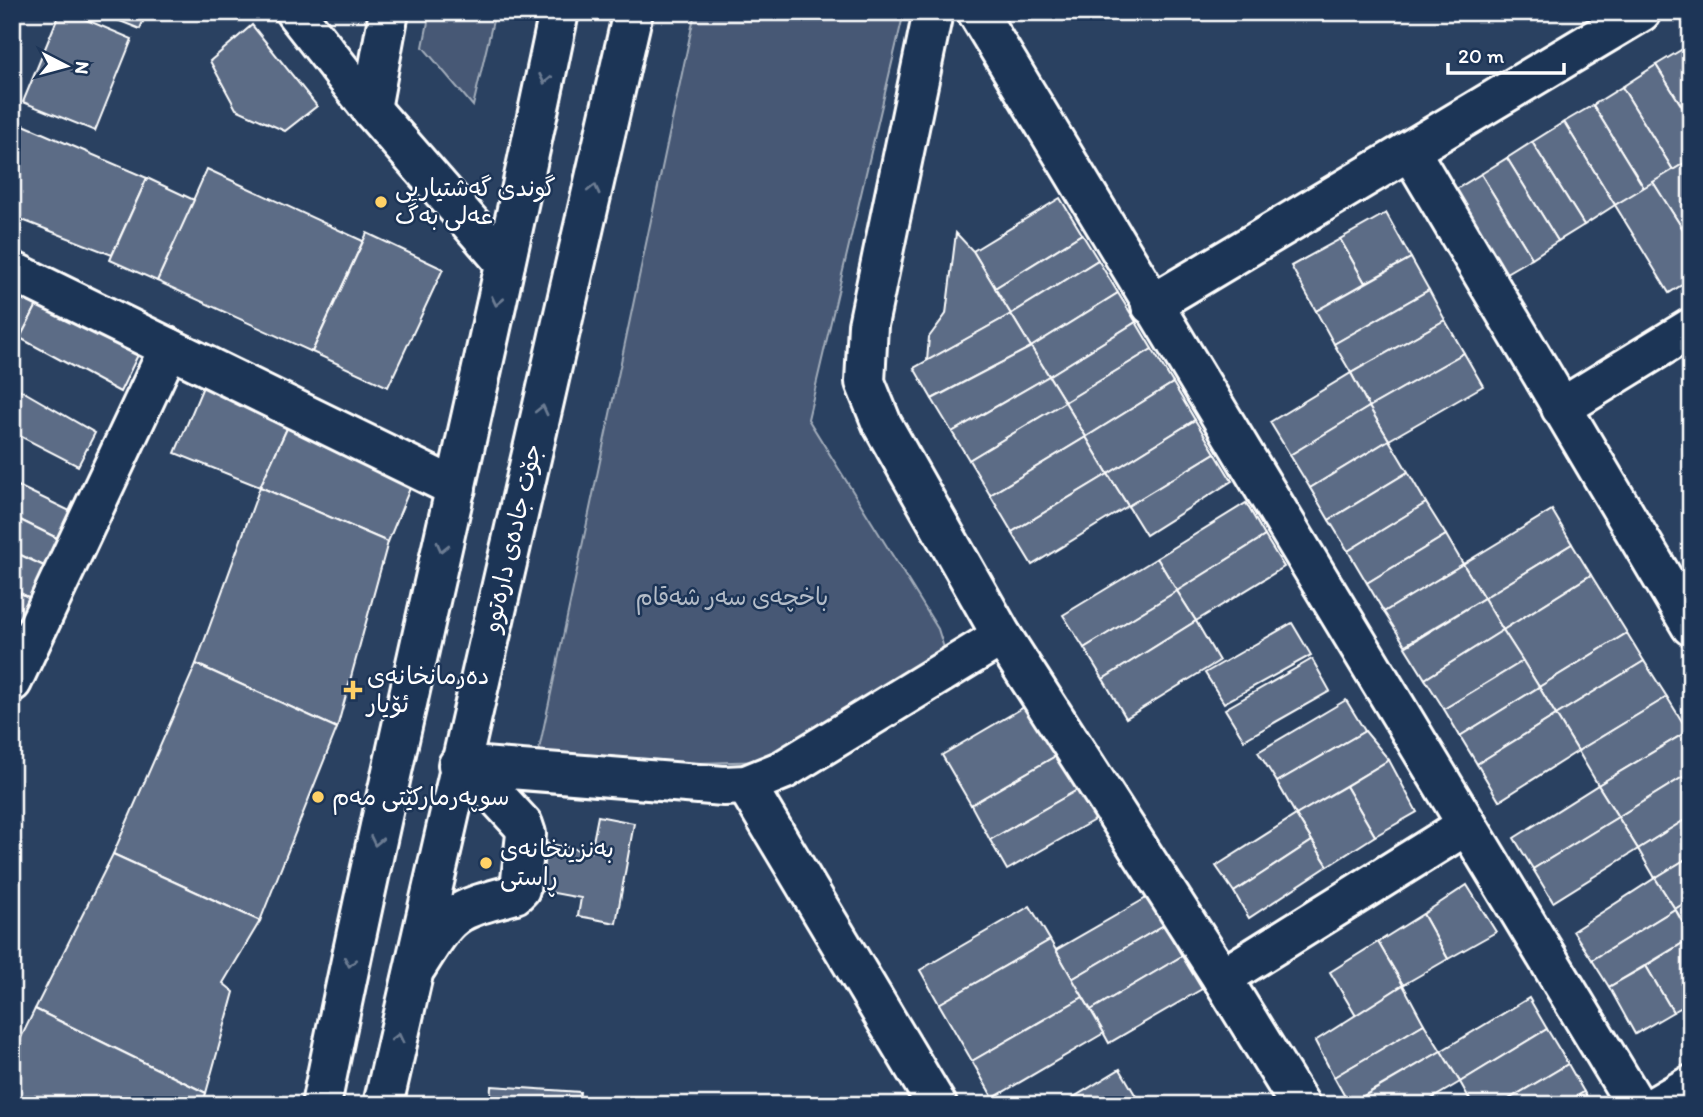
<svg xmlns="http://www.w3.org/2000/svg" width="1703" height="1117" viewBox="0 0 1703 1117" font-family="Itim,'Playpen Sans Arabic',sans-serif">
	<rect width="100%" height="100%" fill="#2a4161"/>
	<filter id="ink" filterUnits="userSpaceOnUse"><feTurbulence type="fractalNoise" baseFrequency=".0143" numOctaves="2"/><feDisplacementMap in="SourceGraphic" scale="14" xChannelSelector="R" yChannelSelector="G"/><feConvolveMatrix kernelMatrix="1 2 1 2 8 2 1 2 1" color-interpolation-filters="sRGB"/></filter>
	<g filter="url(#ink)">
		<g fill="#465975" stroke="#a2acba" stroke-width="2">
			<path d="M430,12H495L473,106L423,47Z"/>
			<path d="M695,12H904L808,419L938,629L944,648L939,655L767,761L594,766L536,764Z"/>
		</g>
		<g fill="#5b6c86" stroke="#fff" stroke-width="2">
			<path d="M60,12H68L132,39L95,131L23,102Z"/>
			<path d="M97,12H147L140,29Z"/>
			<path d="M252,25L317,106L285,131L236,109L210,61Z"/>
			<path d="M1691,44V121L1656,65Z"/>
			<path d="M1656,65L1691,121V159L1673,170L1622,87Z"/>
			<path d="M1622,87L1673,170L1644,188L1593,105Z"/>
			<path d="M1593,105L1644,188L1615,205L1564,122Z"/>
			<path d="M12,120L147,178L112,255L12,216Z"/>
			<path d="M1564,122L1615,205L1584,225L1532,142Z"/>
			<path d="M1532,142L1584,225L1558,241L1507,158Z"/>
			<path d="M1507,158L1558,241L1532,258L1481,174Z"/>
			<path d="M1686,162L1691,170V242L1653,182Z"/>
			<path d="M207,169L363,241L312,352L157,281Z"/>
			<path d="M1481,174L1532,258L1501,276L1450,193Z"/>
			<path d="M147,178L194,200L157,281L110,260Z"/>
			<path d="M1653,182L1691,242V279L1669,293L1615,205Z"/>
			<path d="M1060,198L1082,234L995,288L973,251Z"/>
			<path d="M1386,213L1411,258L1365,283L1340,239Z"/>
			<path d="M367,233L443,269L388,387L312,352Z"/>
			<path d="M956,233L973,251L1011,314L927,361L929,337L946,314Z"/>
			<path d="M1082,234L1098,260L1011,314L995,288Z"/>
			<path d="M1340,239L1365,283L1316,311L1291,266Z"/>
			<path d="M1411,258L1429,290L1334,344L1316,311Z"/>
			<path d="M1098,260L1118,293L1031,347L1011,314Z"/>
			<path d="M1429,290L1445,320L1351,373L1334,344Z"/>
			<path d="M12,292L37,305L20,338L12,334Z"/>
			<path d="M1118,293L1136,322L1049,376L1031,347Z"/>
			<path d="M37,305L138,355L120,392L20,338Z"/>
			<path d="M1011,314L1031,347L932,399L914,368Z"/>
			<path d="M1445,320L1464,353L1369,407L1351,373Z"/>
			<path d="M1136,322L1152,349L1065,402L1049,376Z"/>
			<path d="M12,334L20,338L12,354Z"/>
			<path d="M1031,347L1049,376L952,432L932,399Z"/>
			<path d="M1152,349L1173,383L1086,437L1065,402Z"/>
			<path d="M1464,353L1483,386L1389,440L1369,407Z"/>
			<path d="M1351,373L1369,407L1290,455L1270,422Z"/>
			<path d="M1049,376L1065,402L969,460L952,432Z"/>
			<path d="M1173,383L1195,420L1108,474L1086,437Z"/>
			<path d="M204,384L289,424L260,487L175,453Z"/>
			<path d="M12,385L95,433L78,466L12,432Z"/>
			<path d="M1065,402L1086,437L990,495L969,460Z"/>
			<path d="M1369,407L1389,440L1310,488L1290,455Z"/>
			<path d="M1195,420L1215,453L1128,506L1108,474Z"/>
			<path d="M289,424L413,481L388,542L260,487Z"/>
			<path d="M1086,437L1108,474L1012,532L990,495Z"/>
			<path d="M1389,440L1408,472L1329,520L1310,488Z"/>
			<path d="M1215,453L1232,481L1146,535L1128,506Z"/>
			<path d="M1408,472L1426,503L1348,551L1329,520Z"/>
			<path d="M1108,474L1128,506L1032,565L1012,532Z"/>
			<path d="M12,483L72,512L59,539L12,516Z"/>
			<path d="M260,487L388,542L337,728L196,664Z"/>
			<path d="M1246,503L1265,536L1177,591L1157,558Z"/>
			<path d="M1426,503L1446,535L1367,583L1348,551Z"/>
			<path d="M1552,510L1572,544L1484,598L1463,564Z"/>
			<path d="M12,516L59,539L46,567L12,551Z"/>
			<path d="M1446,535L1463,564L1384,612L1367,583Z"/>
			<path d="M1265,536L1284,567L1196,621L1177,591Z"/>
			<path d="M1572,544L1591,575L1503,630L1484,598Z"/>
			<path d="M12,551L46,567L30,598L12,589Z"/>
			<path d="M1157,558L1177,591L1084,648L1063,615Z"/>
			<path d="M1463,564L1484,598L1405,645L1384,612Z"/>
			<path d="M1591,575L1627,633L1539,687L1503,630Z"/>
			<path d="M12,589L30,598L13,635H12Z"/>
			<path d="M1177,591L1196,621L1103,679L1084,648Z"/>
			<path d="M1484,598L1503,630L1425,679L1405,647Z"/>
			<path d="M1196,621L1219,661L1126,718L1103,679Z"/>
			<path d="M1292,623L1311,655L1224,703L1205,673Z"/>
			<path d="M1503,630L1523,661L1444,709L1425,679Z"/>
			<path d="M1627,633L1644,661L1556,715L1539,687Z"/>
			<path d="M1312,659L1330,691L1244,740L1225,709Z"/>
			<path d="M1523,661L1539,687L1460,736L1444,709Z"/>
			<path d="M1644,661L1667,697L1578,751L1556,715Z"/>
			<path d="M196,664L337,728L260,921L113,854Z"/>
			<path d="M1539,687L1556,715L1477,764L1460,736Z"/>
			<path d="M1667,697L1688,731L1598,785L1578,751Z"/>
			<path d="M1346,700L1365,731L1277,782L1258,752Z"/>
			<path d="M1031,703L1059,754L971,805L942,755Z"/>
			<path d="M1556,715L1578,751L1499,801L1477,764Z"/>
			<path d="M1365,731L1389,760L1296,815L1277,782Z"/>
			<path d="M1688,731L1691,737V772L1618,817L1598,785Z"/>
			<path d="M1059,754L1079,789L990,840L971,805Z"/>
			<path d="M1389,760L1417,812L1375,836L1346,786Z"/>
			<path d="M1691,772V816L1638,849L1618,817Z"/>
			<path d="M1598,785L1618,817L1533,869L1514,838Z"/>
			<path d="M1346,786L1375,836L1328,866L1296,815Z"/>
			<path d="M1079,789L1096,819L1007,870L990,840Z"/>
			<path d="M1296,815L1312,841L1234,892L1216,866Z"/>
			<path d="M598,816L634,823L616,923L578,916L581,898L511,885L519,838L591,852Z"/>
			<path d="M1691,816V856L1655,878L1638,849Z"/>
			<path d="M1618,817L1638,849L1553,902L1533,869Z"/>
			<path d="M1312,841L1328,866L1249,918L1234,892Z"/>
			<path d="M113,854L260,921L223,983L234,992L206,1093L35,1009Z"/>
			<path d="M1691,856V899L1675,909L1655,878Z"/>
			<path d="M1655,878L1675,909L1592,960L1573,931Z"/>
			<path d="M1467,885L1496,932L1448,959L1423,914Z"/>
			<path d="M1148,897L1164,925L1072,979L1056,950Z"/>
			<path d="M1691,899V934L1675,909Z"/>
			<path d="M1030,906L1050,940L939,1004L920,970Z"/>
			<path d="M1675,909L1691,938L1609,987L1592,960Z"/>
			<path d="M1423,914L1448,959L1403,985L1378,942Z"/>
			<path d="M1164,925L1182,956L1091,1010L1072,979Z"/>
			<path d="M1691,938V1002L1673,1012L1646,966Z"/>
			<path d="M1050,940L1083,997L972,1061L939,1004Z"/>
			<path d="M1378,942L1403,985L1356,1016L1330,972Z"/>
			<path d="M1182,956L1202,989L1109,1043L1091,1010Z"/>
			<path d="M1646,966L1673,1012L1635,1034L1609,987Z"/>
			<path d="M1403,985L1424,1024L1334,1077L1315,1041Z"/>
			<path d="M1083,997L1104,1033L993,1098L972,1061Z"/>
			<path d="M1529,998L1547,1029L1460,1082L1441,1051Z"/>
			<path d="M35,1009L206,1093L202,1105H12V1056Z"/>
			<path d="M1424,1024L1441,1051L1349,1104L1334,1077Z"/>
			<path d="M1547,1029L1568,1064L1499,1105H1473L1460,1082Z"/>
			<path d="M1441,1051L1460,1082L1421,1105H1349Z"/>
			<path d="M1568,1064L1584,1092L1563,1105H1499Z"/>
			<path d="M1120,1069L1140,1103L1061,1105Z"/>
			<path d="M491,1086L580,1092L579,1105H490Z"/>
			<path d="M1584,1092L1592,1105H1563Z"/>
		</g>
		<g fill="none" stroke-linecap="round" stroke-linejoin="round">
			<defs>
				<g id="minor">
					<path d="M295,12L371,109L505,263"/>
					<path d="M933,12L868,325L865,382L882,424L1002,636L1222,978L1300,1105"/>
					<path d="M977,12L1636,1105"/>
					<path d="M371,109L389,12"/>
					<path d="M1410,151L1691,626"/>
					<path d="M12,271L456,488"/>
					<path d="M1151,305L1641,12"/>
					<path d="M1561,408L1691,328"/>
					<path d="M12,682L169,348"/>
					<path d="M458,765L724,786L746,785L783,770L1002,636"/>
					<path d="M746,785L937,1105"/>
					<path d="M417,966C452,910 452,911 515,894L520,889L526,834L523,825L487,786L480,767"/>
					<path d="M1222,978L1467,825"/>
					<path d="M1657,1105L1691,1085"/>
				</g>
				<g id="major">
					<path d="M321,1105C395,739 484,377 559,12"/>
					<path d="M383,1105L633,12"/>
				</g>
			</defs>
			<use href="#minor" stroke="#fff" stroke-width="44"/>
			<use href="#major" stroke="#fff" stroke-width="44"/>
			<use href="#minor" stroke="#1d3557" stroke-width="38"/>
			<use href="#major" stroke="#1d3557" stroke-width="38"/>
		</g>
		<defs><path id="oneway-chevron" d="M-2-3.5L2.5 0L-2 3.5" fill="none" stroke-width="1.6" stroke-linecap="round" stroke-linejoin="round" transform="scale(1.75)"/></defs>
		<g stroke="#6c7c92">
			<use href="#oneway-chevron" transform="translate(545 79) rotate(102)"/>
			<use href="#oneway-chevron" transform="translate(594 189) rotate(-77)"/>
			<use href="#oneway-chevron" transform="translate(497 301) rotate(102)"/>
			<use href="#oneway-chevron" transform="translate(542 410) rotate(-77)"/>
			<use href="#oneway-chevron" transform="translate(442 547) rotate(104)"/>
			<use href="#oneway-chevron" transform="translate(376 841) rotate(102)"/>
			<use href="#oneway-chevron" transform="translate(350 962) rotate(101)"/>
			<use href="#oneway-chevron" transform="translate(398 1038) rotate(-77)"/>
		</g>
	</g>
	<g fill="#ffd166" stroke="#1d3557" stroke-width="2.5">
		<circle cx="381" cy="202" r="7"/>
		<path d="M349.5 679.5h7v7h7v7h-7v7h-7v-7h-7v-7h7z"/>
		<circle cx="318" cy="797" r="7"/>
		<circle cx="486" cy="863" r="7"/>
	</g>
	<g text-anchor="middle" stroke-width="5" stroke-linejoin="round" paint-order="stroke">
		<g font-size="24" fill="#fff" stroke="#1d3557" text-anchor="start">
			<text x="395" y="196">گوندی گەشتیاریی<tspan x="395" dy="28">عەلی بەگ</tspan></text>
			<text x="367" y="684">دەرمانخانەی<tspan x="367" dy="28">ئۆیار</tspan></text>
			<text x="332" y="805">سوپەرمارکێتی مەم</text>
			<text x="500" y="857">بەنزینخانەی<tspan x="500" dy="28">ڕاستی</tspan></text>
		</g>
		<g font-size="24" fill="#fff" stroke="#1d3557">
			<text transform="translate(512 538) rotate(-77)" y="8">جۆت جادەی دارەتوو</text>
		</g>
		<g font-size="24" fill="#b5bdc8" stroke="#1d3557">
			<text x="732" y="605">باخچەی سەر شەقام</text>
		</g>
	</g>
	<rect width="1703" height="1117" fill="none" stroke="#1d3557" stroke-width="42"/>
	<rect x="21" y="21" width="1661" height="1075" fill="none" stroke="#fff" stroke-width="2.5" filter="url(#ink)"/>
	<g transform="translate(66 66) rotate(96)" stroke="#1d3557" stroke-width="5" paint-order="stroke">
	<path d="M0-5L12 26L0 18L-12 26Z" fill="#ffffff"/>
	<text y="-10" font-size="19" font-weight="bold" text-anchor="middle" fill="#ffffff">N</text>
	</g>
	<path d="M1448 63v10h116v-10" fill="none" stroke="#ffffff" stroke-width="3.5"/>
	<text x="1458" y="63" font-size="21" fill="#ffffff" stroke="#1d3557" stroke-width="5" paint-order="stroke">20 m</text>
</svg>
